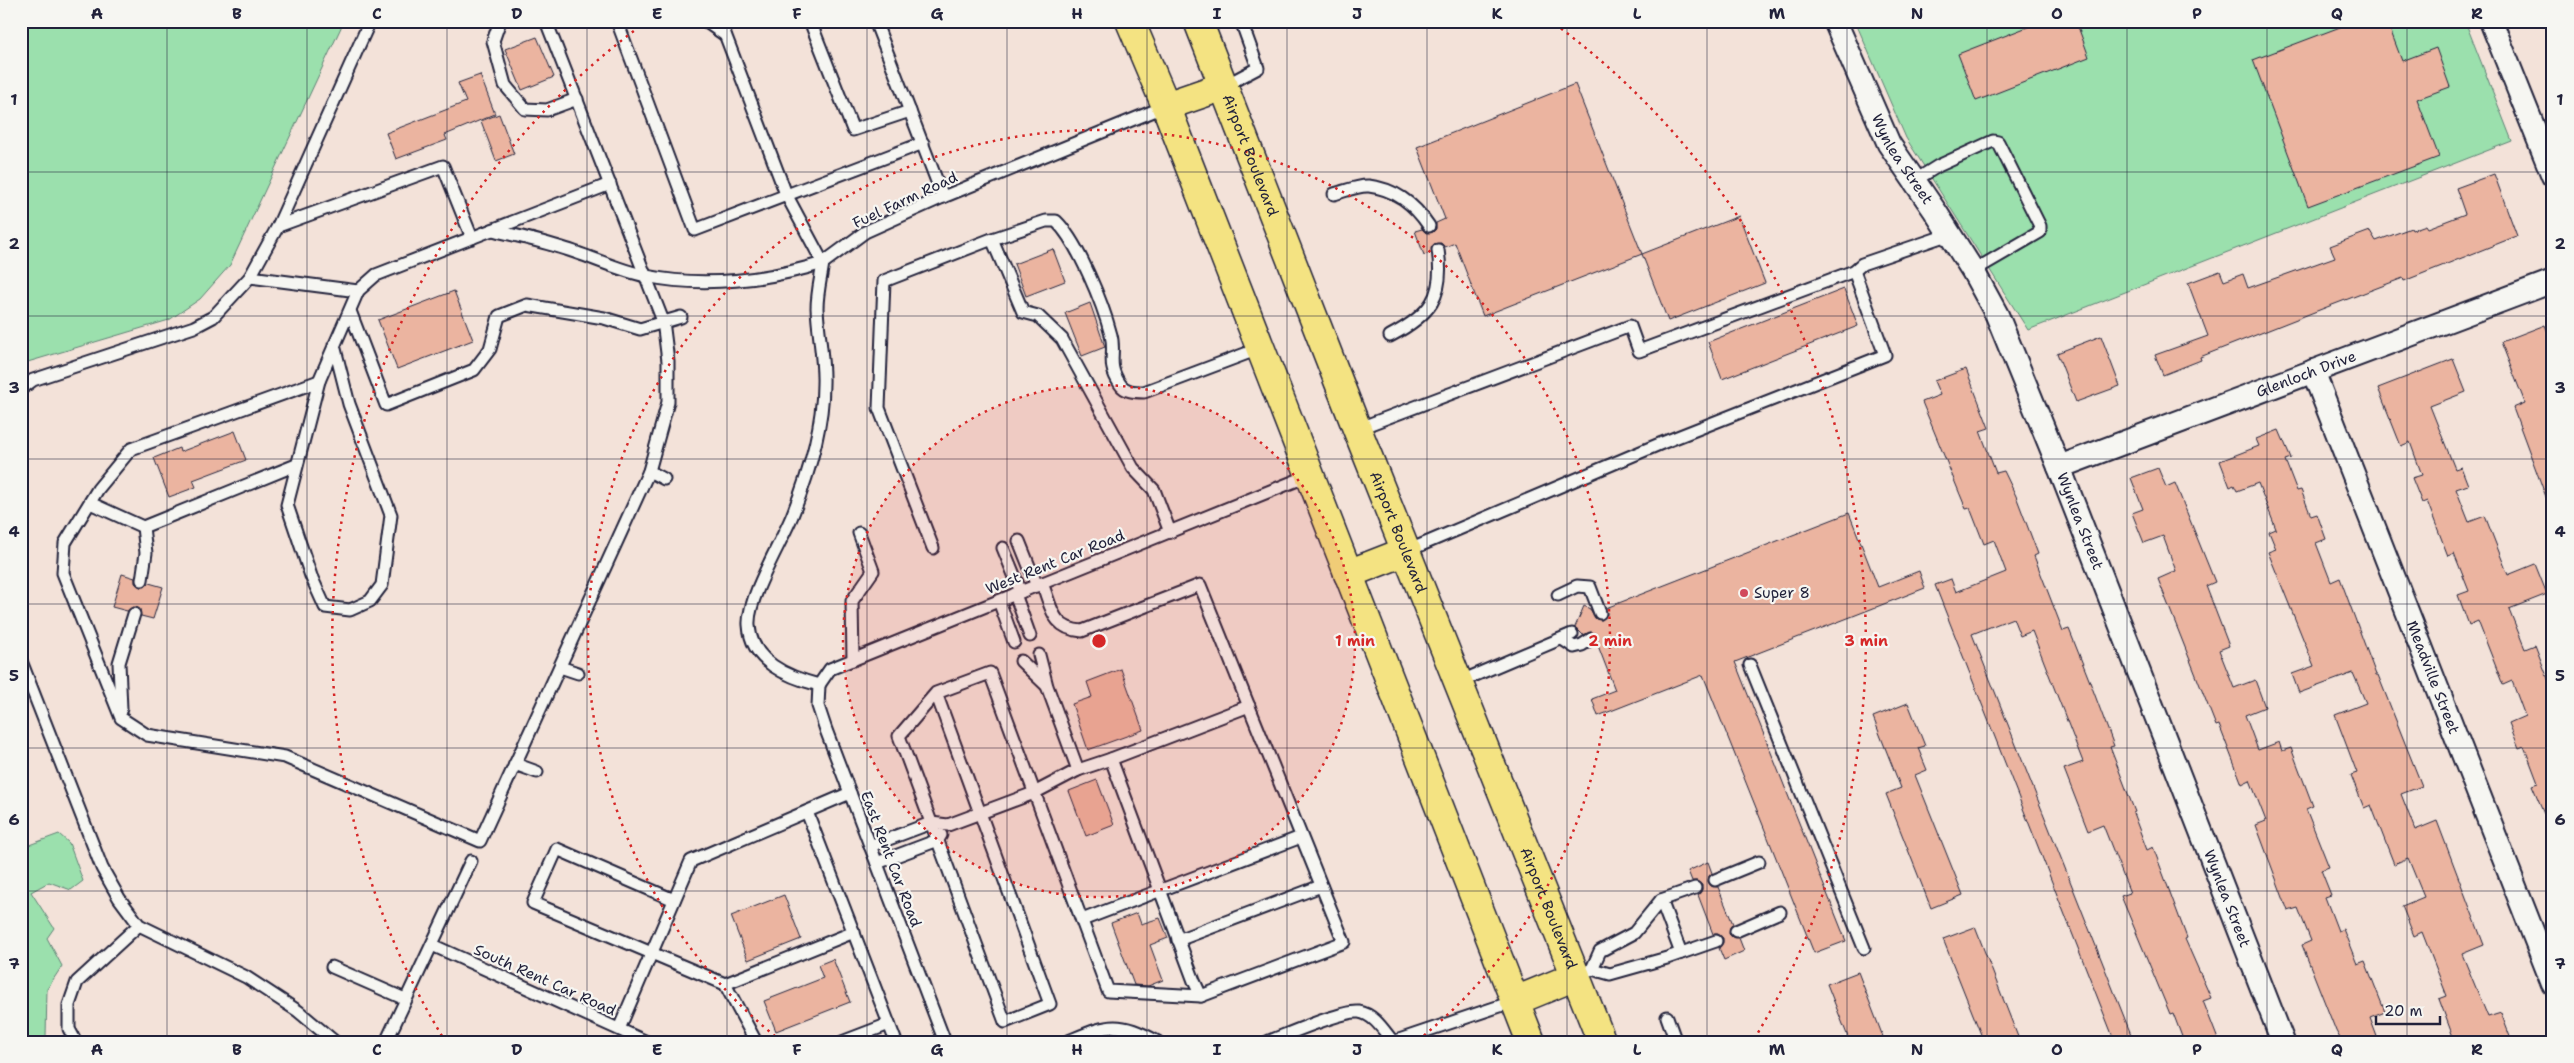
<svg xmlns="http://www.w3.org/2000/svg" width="2574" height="1063" viewBox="0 0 2574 1063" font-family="'Shantell Sans',sans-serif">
	<rect width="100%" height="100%" fill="#f3e2d9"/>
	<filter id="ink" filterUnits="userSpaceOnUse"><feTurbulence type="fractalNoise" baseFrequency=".02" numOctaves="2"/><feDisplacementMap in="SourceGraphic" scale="10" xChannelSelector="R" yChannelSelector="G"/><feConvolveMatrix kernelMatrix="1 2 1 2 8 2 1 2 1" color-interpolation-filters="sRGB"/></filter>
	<g filter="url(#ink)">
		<g fill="#9be0ad" stroke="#5e8174">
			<path d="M21,21H344L230,265L200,299L169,320L21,364Z"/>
			<path d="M1855,21H2465L2512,141L2028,330L1906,138Z"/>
			<path d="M59,834L69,843L83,881L71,890L49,882L31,892L54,928L47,938L62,966L47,989L46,1037L49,1042H21V848Z"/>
		</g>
		<g fill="#ebb4a0" stroke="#22223b">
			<path d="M2043,21H2076L2089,57L1976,101L1958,54Z"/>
			<path d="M2356,21H2387L2402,61L2436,48L2450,87L2417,99L2439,157L2308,206L2253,60Z"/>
			<path d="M537,37L554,77L522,90L505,49Z"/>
			<path d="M480,75L495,114L445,135L447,140L396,159L386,133L466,102L458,83Z"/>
			<path d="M1575,84L1642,254L1483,316L1455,243L1445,247L1441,243L1434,244L1431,253L1424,255L1415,231L1422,229L1426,233L1433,232L1436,229V223L1445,219L1417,147Z"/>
			<path d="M499,114L514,154L496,161L481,121Z"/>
			<path d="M2494,174L2517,236L2404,281L2403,278L2327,307L2200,357L2201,360L2163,375L2155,355L2208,336L2188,283L2220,271L2224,281L2243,274L2248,288L2335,257L2330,246L2370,231L2376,241L2411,228L2412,230L2426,225L2428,228L2465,214L2456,188Z"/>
			<path d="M1739,216L1765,283L1668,321L1642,254Z"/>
			<path d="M1053,249L1065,281L1026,296L1014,264Z"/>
			<path d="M1844,289L1858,326L1722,379L1708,342Z"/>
			<path d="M454,291L473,340L397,369L378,320Z"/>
			<path d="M1090,303L1105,347L1082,356L1065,313Z"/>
			<path d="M2545,325L2553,345L2552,513L2513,408L2525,403L2501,342Z"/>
			<path d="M2101,336L2120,386L2076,402L2057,353Z"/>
			<path d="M2453,359L2466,392L2430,406L2455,469L2461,467L2468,485L2456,489L2469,522L2485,516L2508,575L2535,564L2547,594L2509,609L2525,649L2535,645L2553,692V834L2532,785L2538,783L2524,746L2519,748L2509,723L2525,716L2512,681L2503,685L2478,621L2469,625L2458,595L2469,591L2454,553L2448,556L2427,501L2422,503L2412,478L2422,475L2410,442L2401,446L2378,388Z"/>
			<path d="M1966,369L1989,428L1980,431L1996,473L2004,471L2016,496L2038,554L2034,556L2063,631L2069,629L2090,682L2114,746L2110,747L2135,812L2133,813L2147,850L2153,847L2187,938L2185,939L2211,998L2203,1001L2219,1042H2184L2173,1013L2170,1014L2121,896L2130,893L2103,825L2088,831L2064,769L2083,762L2032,631L2020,636L2013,618L1972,634L2134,1042H2115L1935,585L1951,579L1956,592L2006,572L1994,540L1984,544L1970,508L1966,509L1922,402L1940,395L1934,381Z"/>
			<path d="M2279,430L2291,458L2285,460L2297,491L2301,490L2311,516L2317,514L2326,539L2316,543L2331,582L2340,578L2376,675H2378L2422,786L2401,794L2415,830L2437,821L2484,945L2462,954L2488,1017L2501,1013L2512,1042H2455L2439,999L2447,996L2422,932L2414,936L2402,906L2424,897L2408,858L2394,864L2371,805L2364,808L2351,775L2357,773L2335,715L2366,703L2353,673L2299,693L2292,674L2314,666L2268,552L2276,549L2269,532L2276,529L2258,483L2237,491L2234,485L2230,487L2220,461L2259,446L2256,439Z"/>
			<path d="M235,431L246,460L193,480L196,487L169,497L154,458L179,448L180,452Z"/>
			<path d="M2158,468L2166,487L2175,483L2215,582L2206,586L2229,646L2219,650L2234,688L2255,680L2265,707L2245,715L2258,750L2279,742L2282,751L2291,748L2313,806L2306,809L2329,867L2321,870L2331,895L2325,897L2338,931L2343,929L2357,964L2365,961L2385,1012L2370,1018L2379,1042H2342L2336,1031L2302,945L2311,941L2298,908L2288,911L2256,825L2266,821L2250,780L2242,784L2219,725L2216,726L2158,579L2176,571L2163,536L2144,543L2132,513L2143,509L2131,478Z"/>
			<path d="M1849,513L1878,587L1919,571L1925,588L1735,662L1846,941L1814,953L1703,675L1598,716L1592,699L1615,690L1597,643V635L1591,632L1583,635L1575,627L1584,606L1590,609L1596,619L1602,620L1607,615L1606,608Z"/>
			<path d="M122,574L135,578V583L140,587H145L149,583L163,587L153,619L141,616L140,609L136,607L127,611L112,607Z"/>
			<path d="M1121,669L1143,730L1088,750L1072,704L1092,697L1087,682Z"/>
			<path d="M1908,703L1925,746L1918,748L1927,770L1915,775L1963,895L1931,908L1886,794L1901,788L1873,717Z"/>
			<path d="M1097,780L1114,825L1086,836L1069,791Z"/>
			<path d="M1708,862L1712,873L1709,876L1708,882L1711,886L1718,887L1733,924L1730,927L1729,934L1732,937L1739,938L1744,951L1724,960L1719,948L1723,943V938L1718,934H1713L1698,895L1702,890V885L1697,881H1692L1688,871Z"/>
			<path d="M784,895L801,939L748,960L731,916Z"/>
			<path d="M1137,913L1141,924L1160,918L1168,938L1150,945L1163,980L1148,986L1134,985L1111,923Z"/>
			<path d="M1975,927L2020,1042H1984L1943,939Z"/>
			<path d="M833,959L850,1002L776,1031L764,1001L823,978L818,965Z"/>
			<path d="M1858,972L1885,1042H1850L1827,984Z"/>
		</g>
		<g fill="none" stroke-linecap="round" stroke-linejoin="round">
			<defs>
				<g id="service">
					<path d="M500,21L493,41L505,85L525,109L547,110L577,99"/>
					<path d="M617,21L695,230L923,143"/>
					<path d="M705,21L725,35"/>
					<path d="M810,21L853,130L910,111"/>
					<path d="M875,21L943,197"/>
					<path d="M1224,86L1258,68L1241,21"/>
					<path d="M1914,181L1938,166L1993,141L1998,142L2040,226V232L1973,271"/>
					<path d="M1334,194C1345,191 1359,185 1369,186C1395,189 1415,205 1429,226"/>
					<path d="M278,226L443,166L472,238"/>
					<path d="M492,230C514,235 537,240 559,247C588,255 617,270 646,276C704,288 768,280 823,263L786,194L720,21"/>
					<path d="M992,239L1023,312L1038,316L1062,339L1133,468L1154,490L1170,532"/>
					<path d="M1854,271L1862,264L1950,234"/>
					<path d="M250,277L358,291"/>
					<path d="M350,311L386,405L474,370L490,349L499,316L527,305L604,318L640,329L681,317"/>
					<path d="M1390,336C1430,315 1445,297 1438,250"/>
					<path d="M334,345L349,404L391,515L382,585L370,601L350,610L325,607L311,576L287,505L319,381L358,291L376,275L610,184"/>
					<path d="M319,381L131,449L98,489L65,543L63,573L121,718L147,735L285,757L480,841L649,471L668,402V361L663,321L546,21"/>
					<path d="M21,389L33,380L194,327L213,317L250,277L278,226L370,21"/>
					<path d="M1357,429L1630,326L1639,351L1854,271L1885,355L1662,443L1407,551"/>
					<path d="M649,471L664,479"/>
					<path d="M90,503L143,527"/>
					<path d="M1019,541L1037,586"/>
					<path d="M933,548L879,408L884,281L992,239L1046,221H1056C1078,242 1103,304 1111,335C1116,353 1106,364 1120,384C1125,392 1135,392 1144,392L1261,348"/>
					<path d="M1003,548L1021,592"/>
					<path d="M142,580L146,553L143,527L296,465"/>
					<path d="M1015,594L1030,636"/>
					<path d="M1558,595L1577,586L1590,587L1600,613"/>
					<path d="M999,601L1014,642"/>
					<path d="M1562,639L1574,647L1582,645L1591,639"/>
					<path d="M1039,655L1047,686L1078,770L1111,759L1194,981L1201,996L1344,942L1200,585L1082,631C1052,629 1052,608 1042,583"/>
					<path d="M853,660L852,601L873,571L859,533"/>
					<path d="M21,661L102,868L119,898L139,925L246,977L298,1011L335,1042"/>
					<path d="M1021,661L1046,685"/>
					<path d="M1750,665L1864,948"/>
					<path d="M560,667L578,673"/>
					<path d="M1459,682L1572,634"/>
					<path d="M819,685C788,677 751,662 749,625C747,599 781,543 792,516C808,476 823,428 823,384C824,359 818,333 817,308C817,293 821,277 823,263L865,232L943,197L1166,106"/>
					<path d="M819,685L830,669L1310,475"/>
					<path d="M819,685L818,706L826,730L945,1042"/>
					<path d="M936,693L1050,1004L1005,1022L899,736L936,693L990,673L1108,991L1201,996"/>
					<path d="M121,709L119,663L134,614"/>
					<path d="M1111,759L1249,706"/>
					<path d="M515,764L537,772"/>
					<path d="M807,812L896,1042"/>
					<path d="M870,846L931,823L948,825L1034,793L1078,770"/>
					<path d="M877,863L938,840L941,835"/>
					<path d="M1715,880L1759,862"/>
					<path d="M674,900L557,849L533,903L725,984L756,1042"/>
					<path d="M1661,900L1681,953"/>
					<path d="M1082,920L1301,837"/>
					<path d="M1736,931L1780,912"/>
					<path d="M1178,940L1321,886"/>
					<path d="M432,945L647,1042"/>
					<path d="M332,967L405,999"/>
					<path d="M1592,969L1600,951L1634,933L1661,900L1695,888"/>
					<path d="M1576,976L1592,969L1610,974L1667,958L1716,941"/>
					<path d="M725,984L854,932"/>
					<path d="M1667,1017L1676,1042"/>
					<path d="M619,1029L691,861L850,793"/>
					<path d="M76,1042L69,1029V1005L77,982L139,925"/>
					<path d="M386,1042L471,861"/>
					<path d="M842,1042L889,1024"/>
					<path d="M1066,1042C1108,1025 1116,1019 1158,1042"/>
					<path d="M1267,1042C1286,1035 1342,1010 1359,1012C1374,1014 1384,1031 1393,1042"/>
					<path d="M1393,1042L1515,1001"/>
				</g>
				<g id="minor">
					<path id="s1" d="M1835,21L1889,144L1935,211L1973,271L1997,315L2059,467L2283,1042"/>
					<path d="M2491,21L2553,176"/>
					<path id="s2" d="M2313,371L2553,984"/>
					<path id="s3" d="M2059,467L2553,281"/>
				</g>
				<g id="primary">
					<path d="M1130,21L1166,106L1531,1042"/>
					<path id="s4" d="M1198,21L1357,429L1602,1042"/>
					<path d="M1166,106L1224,86"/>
					<path d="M1348,574L1407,551"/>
					<path d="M1515,1001L1576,976"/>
				</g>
			</defs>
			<use href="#service" stroke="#22223b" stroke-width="15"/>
			<use href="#minor" stroke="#22223b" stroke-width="26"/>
			<use href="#primary" stroke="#22223b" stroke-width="31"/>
			<use href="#service" stroke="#f6f6f2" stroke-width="11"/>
			<use href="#minor" stroke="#f6f6f2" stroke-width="22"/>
			<use href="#primary" stroke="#f4e382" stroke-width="28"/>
		</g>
	</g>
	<path fill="none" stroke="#22223b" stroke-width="1" stroke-opacity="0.55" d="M167,21V1042M307,21V1042M447,21V1042M587,21V1042M727,21V1042M867,21V1042M1007,21V1042M1147,21V1042M1287,21V1042M1427,21V1042M1567,21V1042M1707,21V1042M1847,21V1042M1987,21V1042M2127,21V1042M2267,21V1042M2407,21V1042M21,172H2553M21,316H2553M21,459H2553M21,604H2553M21,748H2553M21,891H2553"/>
	<circle cx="1099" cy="641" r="256" fill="#d62828" fill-opacity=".12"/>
	<g fill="none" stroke="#d62828" stroke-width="2.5" stroke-dasharray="2.5 5">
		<circle cx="1099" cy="641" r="256"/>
		<path d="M781 1041A511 511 0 1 1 1417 1041"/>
		<path d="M442 1036A767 767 0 0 1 643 24M1555 24A767 767 0 0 1 1756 1036"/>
	</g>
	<circle fill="#d1495b" stroke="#f6f6f2" stroke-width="2" cx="1744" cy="593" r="5"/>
	<g text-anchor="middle" stroke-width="4.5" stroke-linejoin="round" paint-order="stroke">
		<g font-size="15" fill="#22223b" stroke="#f6f6f2">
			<text dy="5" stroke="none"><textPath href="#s4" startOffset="144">Airport Boulevard</textPath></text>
			<text dy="5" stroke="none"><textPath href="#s1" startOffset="154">Wynlea Street</textPath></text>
			<text transform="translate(905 200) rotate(-25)" y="5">Fuel Farm Road</text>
			<text dy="5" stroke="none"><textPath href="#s3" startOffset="264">Glenloch Drive</textPath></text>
			<text dy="5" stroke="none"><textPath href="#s1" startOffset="559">Wynlea Street</textPath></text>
			<text dy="5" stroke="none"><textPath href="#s4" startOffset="549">Airport Boulevard</textPath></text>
			<text transform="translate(1055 562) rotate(-22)" y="5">West Rent Car Road</text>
			<text dy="5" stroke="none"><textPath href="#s2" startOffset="329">Meadville Street</textPath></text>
			<text transform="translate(891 859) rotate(69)" y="5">East Rent Car Road</text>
			<text dy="5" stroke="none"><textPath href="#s1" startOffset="964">Wynlea Street</textPath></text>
			<text dy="5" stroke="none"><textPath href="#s4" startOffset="954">Airport Boulevard</textPath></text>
			<text transform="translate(545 980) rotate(24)" y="5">South Rent Car Road</text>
		</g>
		<g font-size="15" fill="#22223b" stroke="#f6f6f2" text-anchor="start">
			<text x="1754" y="598">Super 8</text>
		</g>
	</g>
	<circle cx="1099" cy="641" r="8" fill="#d62828" stroke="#f6f6f2" stroke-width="2.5"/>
	<g font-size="15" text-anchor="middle" font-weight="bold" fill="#d62828" stroke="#f6f6f2" stroke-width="4.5" stroke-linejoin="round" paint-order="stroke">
		<text x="1355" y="646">1 min</text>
		<text x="1610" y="646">2 min</text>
		<text x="1866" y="646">3 min</text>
	</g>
	<rect width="2574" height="1063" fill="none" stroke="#f6f6f2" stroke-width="55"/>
	<path d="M2376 1016v8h64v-8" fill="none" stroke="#22223b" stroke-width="2.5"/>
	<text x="2384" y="1016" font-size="15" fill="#22223b" stroke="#f6f6f2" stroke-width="4" paint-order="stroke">20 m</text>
	<rect x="28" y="28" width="2518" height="1008" fill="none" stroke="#22223b" stroke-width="2"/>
	<g font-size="16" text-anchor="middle" font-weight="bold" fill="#22223b">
		<text x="97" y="19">A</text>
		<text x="237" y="19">B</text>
		<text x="377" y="19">C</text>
		<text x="517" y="19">D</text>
		<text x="657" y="19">E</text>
		<text x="797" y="19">F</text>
		<text x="937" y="19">G</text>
		<text x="1077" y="19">H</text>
		<text x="1217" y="19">I</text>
		<text x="1357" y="19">J</text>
		<text x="1497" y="19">K</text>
		<text x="1637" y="19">L</text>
		<text x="1777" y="19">M</text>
		<text x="1917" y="19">N</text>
		<text x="2057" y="19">O</text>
		<text x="2197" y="19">P</text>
		<text x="2337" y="19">Q</text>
		<text x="2477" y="19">R</text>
		<text x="14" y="105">1</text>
		<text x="2560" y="105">1</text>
		<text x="14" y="249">2</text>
		<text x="2560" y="249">2</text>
		<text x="14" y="393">3</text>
		<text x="2560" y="393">3</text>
		<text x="14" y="537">4</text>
		<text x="2560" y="537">4</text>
		<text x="14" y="681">5</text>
		<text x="2560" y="681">5</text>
		<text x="14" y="825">6</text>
		<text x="2560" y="825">6</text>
		<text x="14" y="969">7</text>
		<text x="2560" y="969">7</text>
		<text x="97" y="1055">A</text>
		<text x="237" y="1055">B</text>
		<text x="377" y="1055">C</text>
		<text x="517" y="1055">D</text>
		<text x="657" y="1055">E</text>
		<text x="797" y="1055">F</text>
		<text x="937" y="1055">G</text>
		<text x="1077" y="1055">H</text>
		<text x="1217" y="1055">I</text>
		<text x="1357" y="1055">J</text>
		<text x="1497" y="1055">K</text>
		<text x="1637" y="1055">L</text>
		<text x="1777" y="1055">M</text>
		<text x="1917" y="1055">N</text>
		<text x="2057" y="1055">O</text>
		<text x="2197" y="1055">P</text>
		<text x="2337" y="1055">Q</text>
		<text x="2477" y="1055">R</text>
	</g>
</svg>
